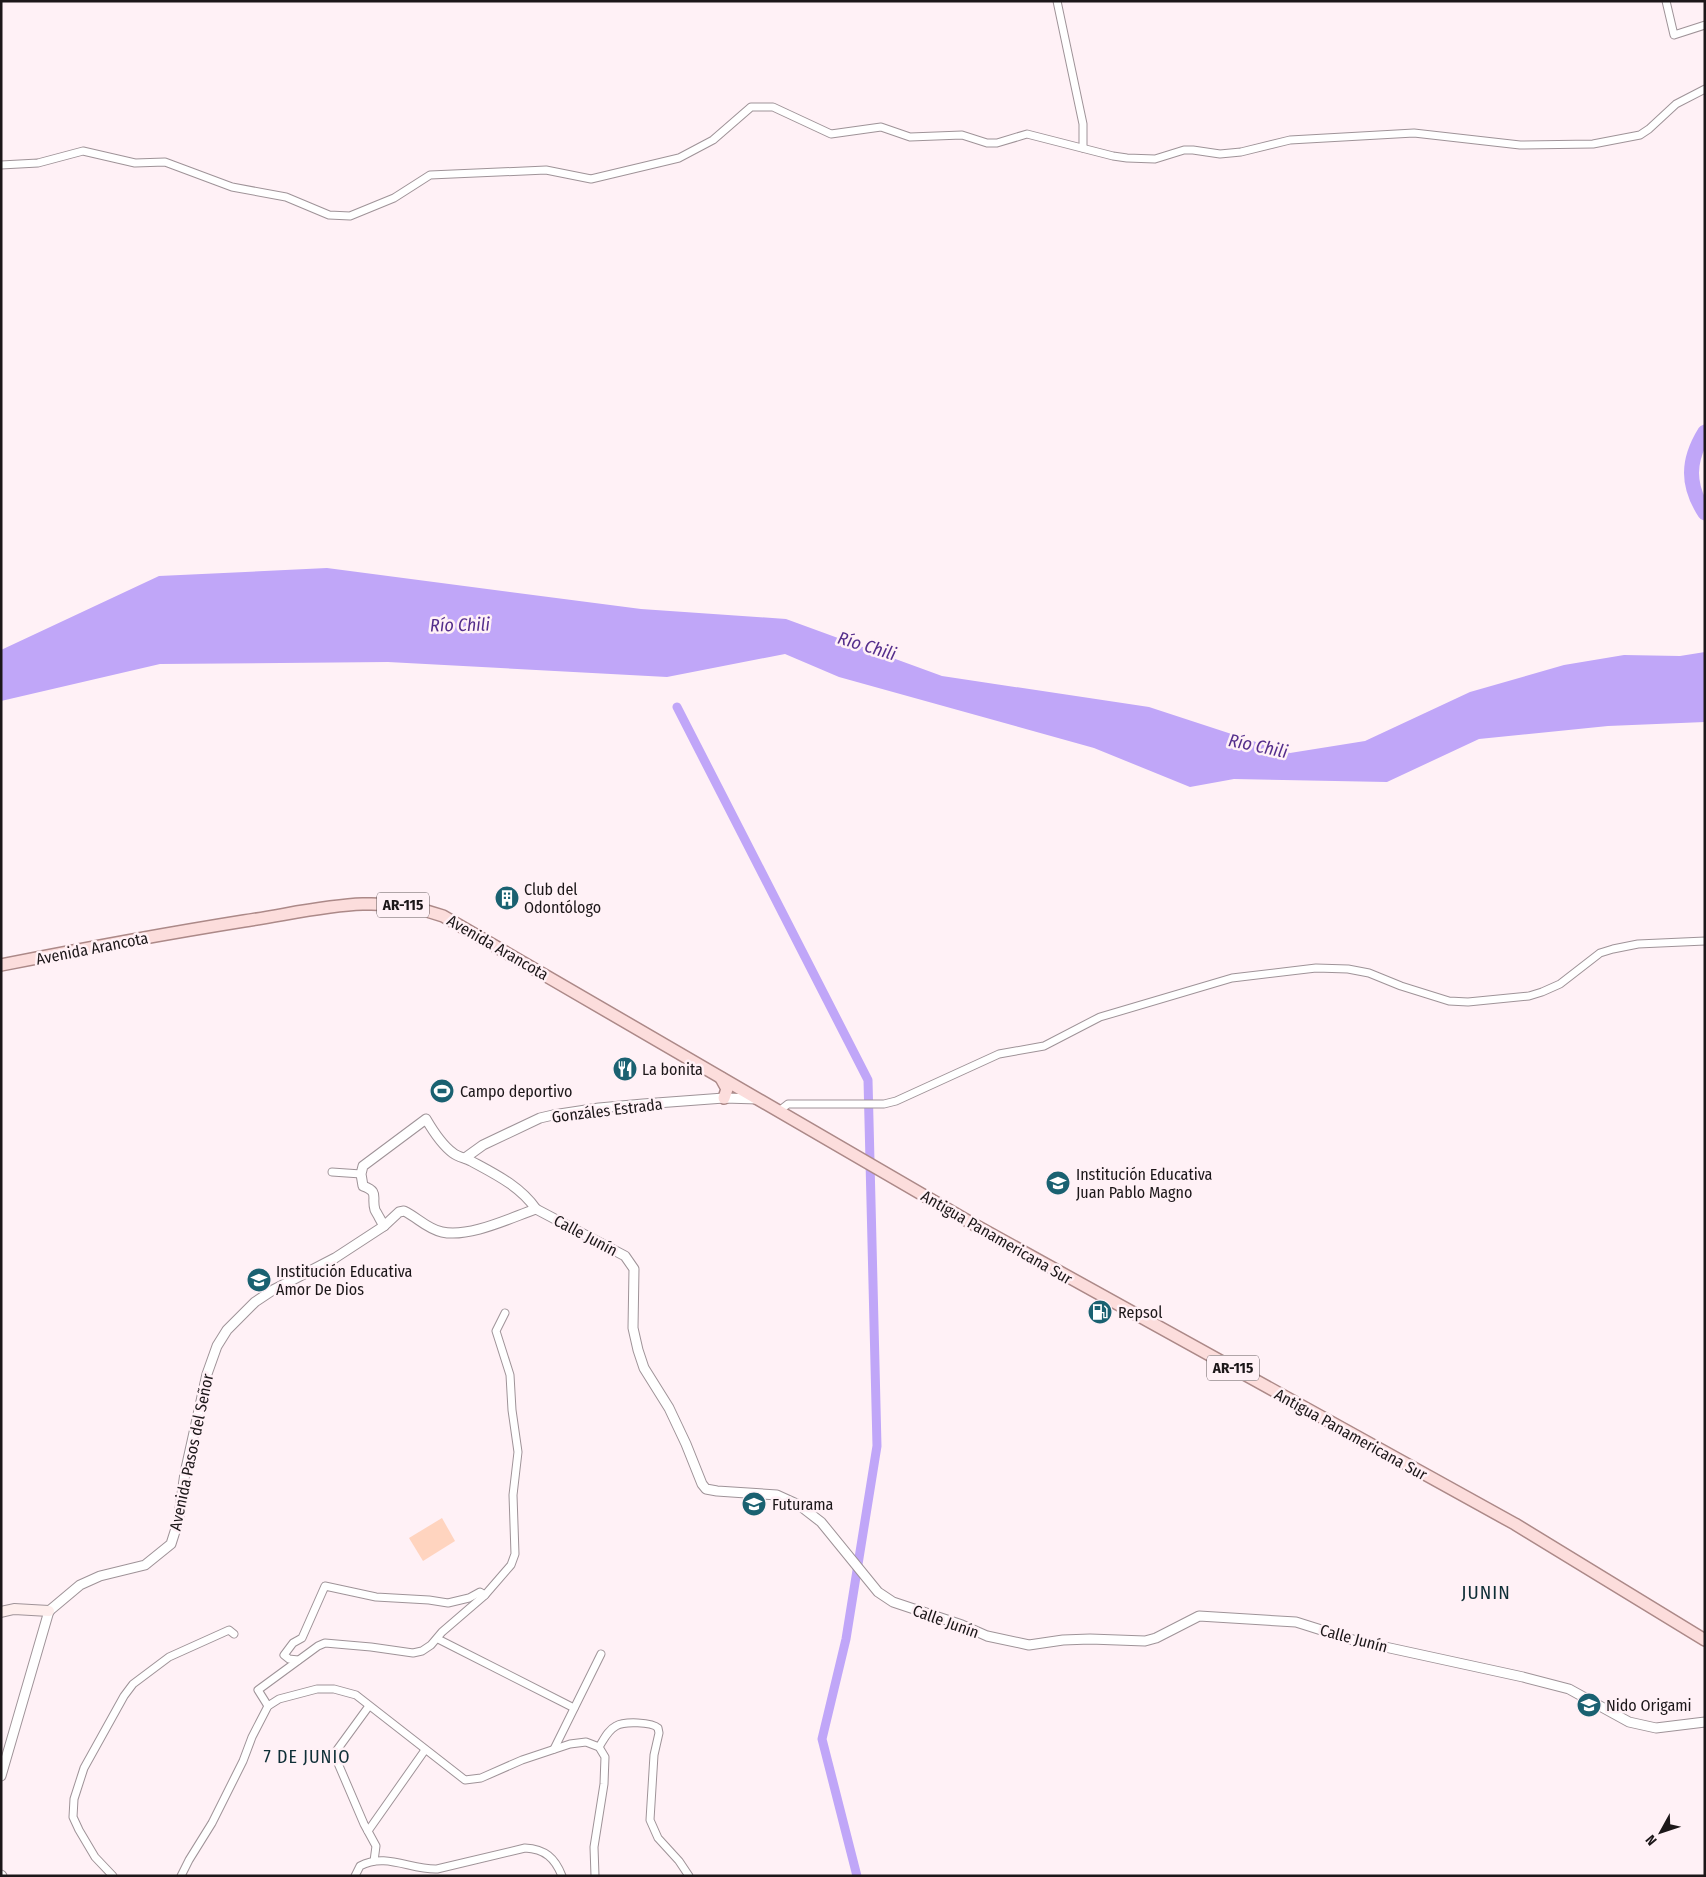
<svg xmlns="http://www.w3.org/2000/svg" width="1706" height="1877" viewBox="0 0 1706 1877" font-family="'Fira Sans Condensed',sans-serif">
	<rect width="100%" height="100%" fill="#fff1f6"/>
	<path fill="#ffd4bf" d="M442,1518L455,1541L423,1561L409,1538Z"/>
	<path fill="#c0a6f8" d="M327,568L641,609L786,619L942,676L1149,707L1290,753L1365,741L1470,692L1564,665L1624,655L1680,656L1705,652V722L1608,726L1479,739L1387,782L1234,779L1190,787L1094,748L839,677L785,654L667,677L388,662L160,664L1,701V650L159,576Z"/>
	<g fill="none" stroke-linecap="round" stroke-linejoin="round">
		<path stroke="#c0a6f8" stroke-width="9" d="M677,707L868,1080L877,1446L846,1639L822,1739L857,1876"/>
		<path stroke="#c0a6f8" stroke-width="15" d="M1705,432C1687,461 1687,485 1705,513"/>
		<defs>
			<g id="minor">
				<path d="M1057,1L1083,124V148"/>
				<path d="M1666,1L1674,35L1705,25"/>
				<path d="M1,165L38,163L83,151L135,163L165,162L232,187L286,197L329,215L350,216L394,198L430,175L546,170L591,179L679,158L713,140L751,107H773L831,134L881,127L910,137L962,135L987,143H997L1027,134L1113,156L1127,158L1155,159L1184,150H1193L1220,154L1241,152L1290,140L1414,133L1520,145L1593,144L1640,135L1649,129L1676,104L1705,89"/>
				<path d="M779,1111L788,1104H884L896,1101L999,1054L1044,1046L1100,1017L1232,978L1316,968L1348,969L1369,973L1401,986L1449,1001L1468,1002L1529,996L1542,992L1560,984L1600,953L1613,949L1638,944L1705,941"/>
				<path d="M332,1172L361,1174"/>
				<path d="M438,1639L574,1708"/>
				<path d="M298,1660L289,1659L284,1655L293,1643L302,1638L325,1586L376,1597L429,1600L448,1603L469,1598L480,1592L485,1595"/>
				<path d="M268,1706L258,1690L318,1646L325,1643L371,1647L413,1653L422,1651L431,1645L442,1632L485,1595L511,1565L515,1554L513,1495L518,1452L512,1410L510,1375L496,1331L505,1313"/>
				<path d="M369,1706L334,1754L364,1824L376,1846L374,1861"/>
				<path d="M599,1747C604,1739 608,1730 616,1726C624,1721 652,1722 658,1728L659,1733L654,1755L650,1820L658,1838L679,1861L689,1876"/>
				<path d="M554,1749L601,1654"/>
				<path d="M368,1831L425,1750"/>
				<path d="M113,1876L95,1857L79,1830L73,1817L74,1799L84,1768L124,1696L133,1684L169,1657L229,1630L234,1634"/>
				<path d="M181,1876L189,1860L212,1823L243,1761L252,1737L268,1706L279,1699L317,1689H334L356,1695L465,1780L481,1778L522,1760L570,1744L586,1742L599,1747L605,1757L604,1784L594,1847L595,1876"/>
				<path d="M355,1876L360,1866C385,1852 411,1870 437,1869L525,1848C545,1849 555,1858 562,1876"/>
			</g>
			<g id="tertiary">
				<path d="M465,1158L483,1145L540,1118L553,1115L599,1108L643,1104L724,1098L758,1099"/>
				<path d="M384,1226C381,1221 378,1215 375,1210C371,1197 380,1192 363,1186L361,1174L363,1166L426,1119C433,1131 442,1145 453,1153C458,1157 465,1158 471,1161C495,1174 520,1186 536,1209L625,1256L634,1269L633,1328L638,1350L644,1368L669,1408L686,1444L702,1484L706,1489L717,1491L777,1495L799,1505L821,1522L878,1592L893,1602L962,1625L987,1636L1029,1645L1063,1640L1090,1639L1145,1641L1156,1638L1199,1616L1296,1622L1353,1640L1523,1677L1569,1689L1629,1722L1656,1728L1705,1722"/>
				<path d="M1,1776L49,1611L80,1585L100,1576L145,1565L171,1544L178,1522L185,1473L207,1374L217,1346L227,1330L255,1302L273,1290L335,1258L384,1226L399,1212L404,1211C417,1217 427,1229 442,1232C469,1238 510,1218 536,1209"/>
				<path d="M1,1875L2,1876"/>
			</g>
			<path id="secondary" d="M1,1612L14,1609L49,1611"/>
			<g id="primary">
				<path d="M1,965C82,949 163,934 244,921C313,911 374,891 443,916L973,1224L1515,1524L1705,1640"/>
				<path d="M721,1078L727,1089L724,1098"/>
			</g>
		</defs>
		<use href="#minor" stroke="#9f9398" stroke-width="9"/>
		<use href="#tertiary" stroke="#9f9398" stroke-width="11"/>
		<use href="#secondary" stroke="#9f9398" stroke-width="12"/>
		<use href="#primary" stroke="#ac8988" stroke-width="14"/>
		<use href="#minor" stroke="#fff" stroke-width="7"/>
		<use href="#tertiary" stroke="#fff" stroke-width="9"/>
		<use href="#secondary" stroke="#feeeed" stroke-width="10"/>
		<use href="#primary" stroke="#fcdddc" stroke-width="11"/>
	</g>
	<defs>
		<symbol id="building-disc" viewBox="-11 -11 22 22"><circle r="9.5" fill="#1a6171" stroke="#fff1f6"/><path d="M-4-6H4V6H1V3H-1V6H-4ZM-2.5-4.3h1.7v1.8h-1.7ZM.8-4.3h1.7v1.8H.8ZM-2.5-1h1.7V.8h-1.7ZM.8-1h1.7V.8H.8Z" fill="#fff"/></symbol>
		<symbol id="restaurant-disc" viewBox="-11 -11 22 22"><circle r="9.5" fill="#1a6171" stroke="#fff1f6"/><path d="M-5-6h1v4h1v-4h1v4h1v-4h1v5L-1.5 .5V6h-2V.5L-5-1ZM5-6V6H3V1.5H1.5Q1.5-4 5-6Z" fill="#fff"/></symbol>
		<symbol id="stadium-disc" viewBox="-11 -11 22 22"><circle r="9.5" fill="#1a6171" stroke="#fff1f6"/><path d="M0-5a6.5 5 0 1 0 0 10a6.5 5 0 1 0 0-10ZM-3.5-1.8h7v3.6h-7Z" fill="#fff"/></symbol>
		<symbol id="school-disc" viewBox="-11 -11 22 22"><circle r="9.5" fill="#1a6171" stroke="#fff1f6"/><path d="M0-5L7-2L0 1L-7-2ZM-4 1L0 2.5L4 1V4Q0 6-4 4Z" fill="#fff"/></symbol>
		<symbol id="fuel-disc" viewBox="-11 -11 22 22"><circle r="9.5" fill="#1a6171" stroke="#fff1f6"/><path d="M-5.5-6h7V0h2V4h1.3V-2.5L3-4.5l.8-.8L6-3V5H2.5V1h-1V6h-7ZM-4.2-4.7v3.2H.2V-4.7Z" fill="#fff"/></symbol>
	</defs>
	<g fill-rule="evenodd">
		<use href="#building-disc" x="493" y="884" width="28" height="28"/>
		<use href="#restaurant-disc" x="611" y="1055" width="28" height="28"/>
		<use href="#stadium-disc" x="428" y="1077" width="28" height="28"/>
		<use href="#school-disc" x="1044" y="1169" width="28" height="28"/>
		<use href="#school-disc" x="245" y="1266" width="28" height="28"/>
		<use href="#fuel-disc" x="1086" y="1298" width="28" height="28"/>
		<use href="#school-disc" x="740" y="1490" width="28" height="28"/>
		<use href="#school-disc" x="1575" y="1691" width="28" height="28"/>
	</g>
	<g text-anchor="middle" stroke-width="5" stroke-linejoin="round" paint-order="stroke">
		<g fill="#fff1f6" stroke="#60585b" stroke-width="1">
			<rect x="377" y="892.5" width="52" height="25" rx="4"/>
			<rect x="1207" y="1355.5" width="52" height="25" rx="4"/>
		</g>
		<g font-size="15" font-weight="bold" fill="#1c1719">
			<text x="403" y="910">AR-115</text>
			<text x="1233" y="1373">AR-115</text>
		</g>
		<g font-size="16" fill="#1c1719" stroke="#fff1f6" text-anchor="start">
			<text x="524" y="895">Club del<tspan x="524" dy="18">Odontólogo</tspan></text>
			<text x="642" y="1075">La bonita</text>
			<text x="460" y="1097">Campo deportivo</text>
			<text x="1076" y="1180">Institución Educativa<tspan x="1076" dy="18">Juan Pablo Magno</tspan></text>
			<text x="276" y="1277">Institución Educativa<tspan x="276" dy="18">Amor De Dios</tspan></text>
			<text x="1118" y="1318">Repsol</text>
			<text x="772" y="1510">Futurama</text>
			<text x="1606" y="1711">Nido Origami</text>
		</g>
		<g font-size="16" fill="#1c1719" stroke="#fff1f6">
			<text transform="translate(498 947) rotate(30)" y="6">Avenida Arancota</text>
			<text transform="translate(92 948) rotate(-11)" y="6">Avenida Arancota</text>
			<text transform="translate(607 1110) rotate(-7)" y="6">Gonzáles Estrada</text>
			<text transform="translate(586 1235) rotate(28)" y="6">Calle Junín</text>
			<text transform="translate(997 1237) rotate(30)" y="6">Antigua Panamericana Sur</text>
			<text transform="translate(1351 1434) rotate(29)" y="6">Antigua Panamericana Sur</text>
			<text transform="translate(191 1452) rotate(-78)" y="6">Avenida Pasos del Señor</text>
			<text transform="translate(946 1621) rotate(20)" y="6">Calle Junín</text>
			<text transform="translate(1354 1638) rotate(15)" y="6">Calle Junín</text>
		</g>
		<g font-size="18" font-style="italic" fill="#542d8b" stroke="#fff1f6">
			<text transform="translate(460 625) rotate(-1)" y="6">Río Chili</text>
			<text transform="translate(867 646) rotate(17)" y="6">Río Chili</text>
			<text transform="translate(1258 746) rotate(12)" y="6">Río Chili</text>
		</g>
		<g font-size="18" letter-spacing="1" fill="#0e2e36" stroke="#fff1f6">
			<text x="307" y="1763">7 DE JUNIO</text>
		</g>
		<g font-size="19" letter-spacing="1" fill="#0e2e36" stroke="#fff1f6">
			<text x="1486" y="1599">JUNIN</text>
		</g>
	</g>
	<rect width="1706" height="1877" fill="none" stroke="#1c1719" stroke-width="5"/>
	<g transform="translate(1661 1832) rotate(230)" stroke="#fff1f6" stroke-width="4" paint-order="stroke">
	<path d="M0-4L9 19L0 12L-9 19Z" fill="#1c1719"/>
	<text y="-8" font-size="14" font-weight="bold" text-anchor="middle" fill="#1c1719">N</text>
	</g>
</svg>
